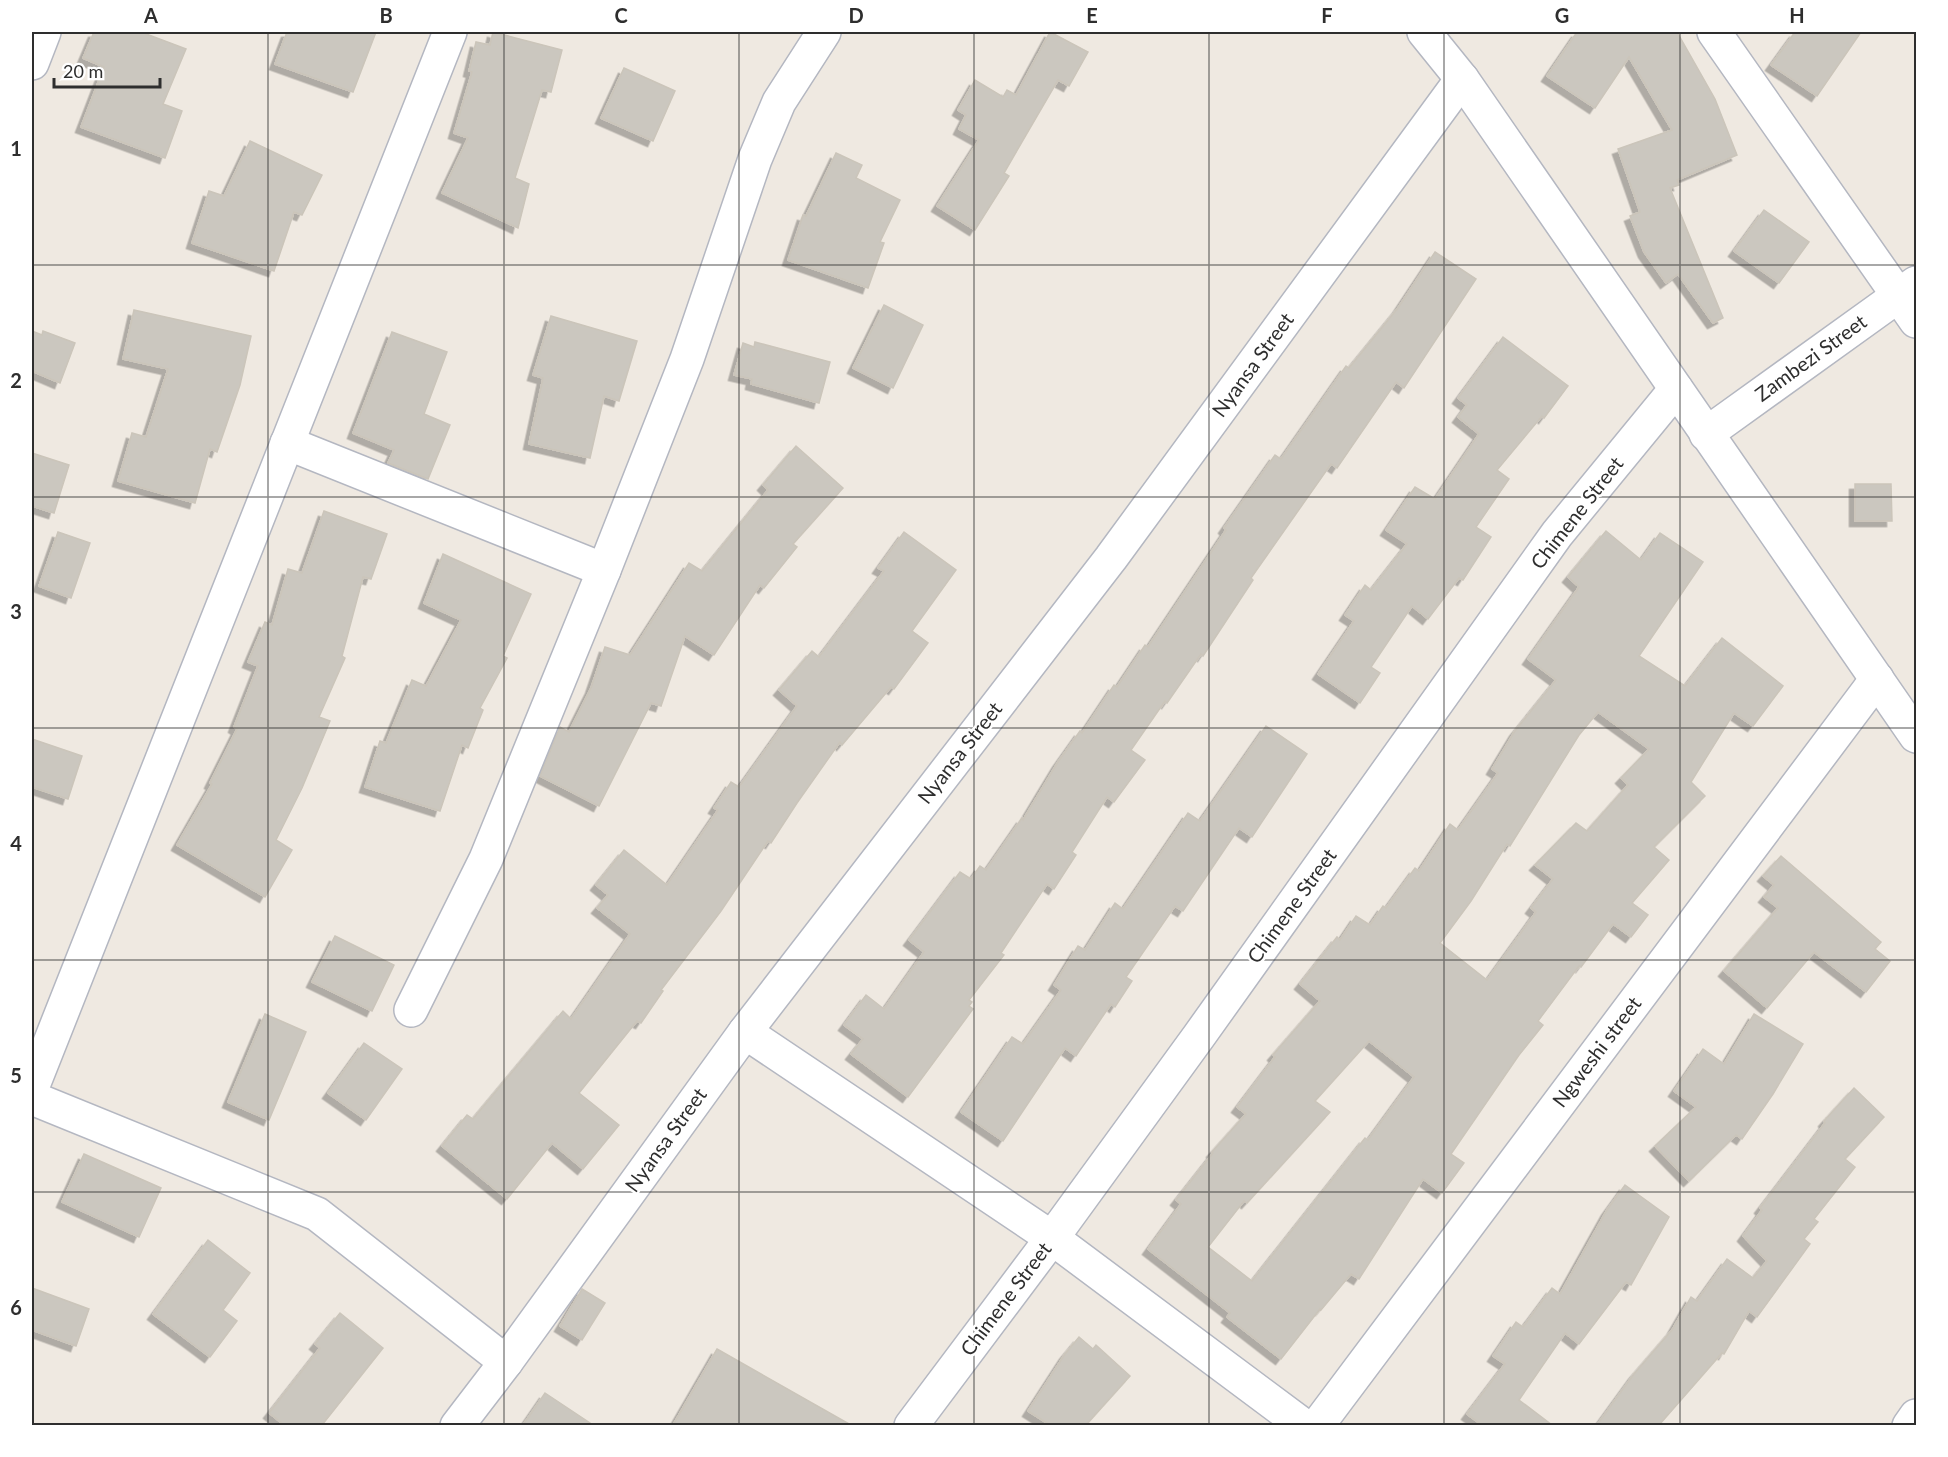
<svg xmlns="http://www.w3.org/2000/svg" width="1948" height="1457" viewBox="0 0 1948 1457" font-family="Lato,sans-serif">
	<defs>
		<filter id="shadow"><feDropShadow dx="-5.5" dy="5.5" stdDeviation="0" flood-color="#0004"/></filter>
	</defs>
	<rect width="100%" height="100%" fill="#efe9e1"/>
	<g fill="#cbc7bf" stroke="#cbc5ba" stroke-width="1.5" fill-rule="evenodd" filter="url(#shadow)">
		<path d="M94,32H141L186,49L163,104L182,111L165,158L81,127L104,67L83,58Z"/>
		<path d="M287,32H376L353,92L275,64Z"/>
		<path d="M493,32L562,50L551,92L542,90L515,178L529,184L518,228L442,193L468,138L454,133L472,72L469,71L476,42L490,45Z"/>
		<path d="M1050,32L1088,52L1069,86L1058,80L1004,173L1009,176L975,230L937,206L979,140L959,129L966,115L958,110L975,80L1003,97L1007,90L1016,95Z"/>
		<path d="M1577,32H1677L1715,99L1737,155L1677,180L1679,185L1670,188L1723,318L1713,323L1678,274L1666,283L1644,252L1630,216L1640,212L1618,149L1672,130L1629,57L1595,108L1547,76Z"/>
		<path d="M1795,32H1861L1817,96L1771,65Z"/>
		<path d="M624,68L675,91L653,141L601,118Z"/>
		<path d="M250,141L322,175L302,215L294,212L274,271L192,243L209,191L224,196Z"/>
		<path d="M836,153L862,165L856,178L900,200L880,242L884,243L868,288L788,260L803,215L806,216Z"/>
		<path d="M1764,210L1809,242L1779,283L1734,251Z"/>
		<path d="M1435,252L1476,279L1404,388L1396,382L1337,468L1331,464L1251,578L1253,580L1203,656L1201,654L1167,703L1165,701L1131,750L1145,760L1114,802L1107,797L1072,852L1076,855L1054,889L1047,884L1001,953L1004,955L969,1000L972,1002L969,1006L973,1009L908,1097L851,1054L863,1039L844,1025L866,995L884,1009L924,952L909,940L960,872L971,879L980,866L986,870L1022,818L1023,820L1058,762L1080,731L1082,733L1114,685L1117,687L1145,645L1148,647L1226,530L1224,528L1275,455L1281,459L1346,366L1349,368L1398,308Z"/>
		<path d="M884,305L923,325L893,388L853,368Z"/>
		<path d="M134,310L251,336L240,385L217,452L210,449L195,503L118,481L132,433L146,437L168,369L123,359Z"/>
		<path d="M551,316L637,341L619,401L604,396L590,458L529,444L543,378L533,375Z"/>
		<path d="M32,331L42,335L43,331L75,343L60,383L32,371Z"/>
		<path d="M392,332L447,352L424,414L450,425L428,479L388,463L394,450L353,433Z"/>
		<path d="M1503,337L1568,386L1544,418L1542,416L1497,470L1509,479L1476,527L1491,537L1463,580L1459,578L1428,619L1412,606L1371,667L1380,673L1360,703L1318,674L1354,621L1345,615L1365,585L1371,590L1407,544L1386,530L1415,487L1435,499L1479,434L1458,417L1467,405L1458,398Z"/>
		<path d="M755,342L830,362L819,403L751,384L752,379L734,375L743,343L754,347Z"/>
		<path d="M796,446L843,488L793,544L797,547L764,588L760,585L714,655L685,636L661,706L651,703L599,806L540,776L560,727L569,732L591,688L605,647L630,655L689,563L702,571L768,490L763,485Z"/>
		<path d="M32,453L69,465L54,513L32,506Z"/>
		<path d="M1855,484H1891L1892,521H1855Z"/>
		<path d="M324,511L387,534L371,579L363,577L342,656L345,658L319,717L330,721L302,788L276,840L292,850L265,897L177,845L212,784L210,783L237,729L234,727L258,666L248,662L265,622L272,625L288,569L302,573Z"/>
		<path d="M1606,531L1641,560L1660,533L1703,562L1639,656L1685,686L1722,638L1783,686L1753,726L1734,713L1691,782L1705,796L1654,847L1669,860L1632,903L1648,915L1631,937L1613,924L1581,967L1579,966L1538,1021L1543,1025L1519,1055L1451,1154L1464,1163L1442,1193L1423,1179L1359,1279L1351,1274L1321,1310L1320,1309L1281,1359L1227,1317L1230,1313L1148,1249L1181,1204L1176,1200L1213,1153L1212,1152L1246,1114L1237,1107L1275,1057L1273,1055L1320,1001L1300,984L1337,937L1340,940L1356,916L1370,925L1383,906L1386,908L1415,868L1419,871L1450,824L1458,830L1498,773L1492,769L1515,731L1556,680L1528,659L1579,587L1568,577ZM1598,712L1649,749L1621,778L1628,785L1587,831L1576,823L1535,865L1553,879L1531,908L1536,912L1487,980L1440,943L1471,901L1507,844L1510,846L1579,735ZM1369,1041L1414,1077L1368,1140L1365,1138L1252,1281L1208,1247L1244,1201L1247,1203L1330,1112L1315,1101Z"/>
		<path d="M58,532L90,543L71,598L39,586Z"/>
		<path d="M904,532L956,570L912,631L928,643L894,689L891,687L842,745L840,742L797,803L771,843L768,841L721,911L661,990L663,991L641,1023L637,1021L579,1093L619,1125L583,1169L552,1143L507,1199L442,1146L467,1115L473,1119L563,1011L571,1019L630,934L597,908L608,895L596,885L624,850L667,885L718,810L714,808L731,782L739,787L797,706L779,690L812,651L819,657L884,571L878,568Z"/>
		<path d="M443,554L531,594L503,656L507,658L480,708L483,710L468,748L462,745L440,811L365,787L380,741L386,743L412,680L426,686L461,620L424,603Z"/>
		<path d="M1266,726L1307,754L1252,837L1239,828L1183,911L1175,906L1126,977L1132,981L1115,1007L1111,1004L1076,1056L1065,1048L1003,1141L961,1112L1012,1037L1023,1044L1061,990L1054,985L1078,946L1085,950L1115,903L1123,909L1188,813L1200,821Z"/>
		<path d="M32,739L82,756L68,799L32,787Z"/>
		<path d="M1781,856L1881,942L1875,949L1890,961L1866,992L1814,952L1767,1008L1724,971L1778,908L1764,897L1774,885L1763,876Z"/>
		<path d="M335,936L394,965L372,1011L312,982Z"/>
		<path d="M265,1014L306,1032L269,1120L228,1102Z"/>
		<path d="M1754,1014L1803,1044L1773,1094L1742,1139L1736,1135L1689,1181L1655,1146L1696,1107L1674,1091L1703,1049L1724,1064Z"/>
		<path d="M364,1043L402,1069L366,1120L328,1093Z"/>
		<path d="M1854,1088L1884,1117L1845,1159L1855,1167L1814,1219L1818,1222L1804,1239L1810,1244L1757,1317L1749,1311L1724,1354L1722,1353L1659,1425H1597L1634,1374L1672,1330L1691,1297L1697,1301L1727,1259L1753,1278L1767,1261L1743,1236L1762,1210L1760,1208L1825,1123L1824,1121Z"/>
		<path d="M84,1154L161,1188L139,1237L62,1202Z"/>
		<path d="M1625,1185L1669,1217L1631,1285L1626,1282L1579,1344L1565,1333L1519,1400L1552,1425H1482L1467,1414L1505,1364L1493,1356L1516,1322L1523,1327L1552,1288L1560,1294L1607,1210Z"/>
		<path d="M208,1240L250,1273L223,1310L237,1321L210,1357L153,1314Z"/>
		<path d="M32,1288L89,1309L76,1346L32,1330Z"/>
		<path d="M582,1289L605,1303L582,1340L560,1326Z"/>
		<path d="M340,1313L383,1348L322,1425H284L269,1413L320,1348L315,1344Z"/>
		<path d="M1079,1337L1093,1349L1096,1345L1130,1376L1086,1425H1050L1028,1411L1065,1354Z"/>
		<path d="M717,1349L851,1425H673Z"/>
		<path d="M545,1393L593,1425H523Z"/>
	</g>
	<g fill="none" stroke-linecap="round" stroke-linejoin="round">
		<defs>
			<g id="minor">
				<path d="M1424,32L1462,79L1916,736"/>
				<path d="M1714,32L1916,321"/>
				<path d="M32,63L44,32"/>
				<path d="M1706,434L1916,283"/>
				<path d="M287,443L604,570"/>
				<path d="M411,1010L486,859L604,570L687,359L755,159L779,102L824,32"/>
				<path d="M745,1032L1052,1238L1304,1426"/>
				<path d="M32,1088L450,32"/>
				<path d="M32,1098L317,1214L506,1362"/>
				<path d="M457,1426L506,1362L745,1032L1111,558L1462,79"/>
				<path d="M911,1426L1052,1238L1199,1036L1557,534L1676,389"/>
				<path d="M1317,1426L1877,679"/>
				<path d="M1909,1426L1916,1416"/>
			</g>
		</defs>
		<use href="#minor" stroke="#b4b7c1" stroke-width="36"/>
		<use href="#minor" stroke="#fff" stroke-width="33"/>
	</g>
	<path fill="none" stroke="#2e2e2e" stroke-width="1.5" stroke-opacity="0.55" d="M268,32V1426M504,32V1426M739,32V1426M974,32V1426M1209,32V1426M1444,32V1426M1680,32V1426M32,265H1916M32,497H1916M32,728H1916M32,960H1916M32,1192H1916"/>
	<g text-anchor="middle" stroke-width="5" stroke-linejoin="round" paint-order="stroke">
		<g font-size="20" fill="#2e2e2e" stroke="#fff">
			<text transform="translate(1811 358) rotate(-36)" y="7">Zambezi Street</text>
			<text transform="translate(1253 365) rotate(-54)" y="7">Nyansa Street</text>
			<text transform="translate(1577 513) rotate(-52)" y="7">Chimene Street</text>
			<text transform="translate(960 753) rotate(-52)" y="7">Nyansa Street</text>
			<text transform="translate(1292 906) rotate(-54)" y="7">Chimene Street</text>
			<text transform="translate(1597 1052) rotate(-53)" y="7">Ngweshi street</text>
			<text transform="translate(666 1140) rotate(-54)" y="7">Nyansa Street</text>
			<text transform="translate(1006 1299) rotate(-53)" y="7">Chimene Street</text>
		</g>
	</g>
	<rect width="1948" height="1457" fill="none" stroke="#ffffff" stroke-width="66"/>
	<path d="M54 78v9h106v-9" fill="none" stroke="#2e2e2e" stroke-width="3"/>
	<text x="63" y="78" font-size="18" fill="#2e2e2e" stroke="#ffffff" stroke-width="4.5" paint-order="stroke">20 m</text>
	<rect x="33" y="33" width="1882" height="1391" fill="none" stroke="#2e2e2e" stroke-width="2"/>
	<g font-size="20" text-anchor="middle" font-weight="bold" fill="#2e2e2e">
		<text x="151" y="23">A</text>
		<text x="386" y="23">B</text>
		<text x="621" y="23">C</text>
		<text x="856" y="23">D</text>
		<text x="1092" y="23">E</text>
		<text x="1327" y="23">F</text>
		<text x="1562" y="23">G</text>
		<text x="1797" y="23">H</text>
		<text x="16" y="156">1</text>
		<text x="16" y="388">2</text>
		<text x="16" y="619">3</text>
		<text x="16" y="851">4</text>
		<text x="16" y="1083">5</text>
		<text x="16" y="1315">6</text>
	</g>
</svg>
